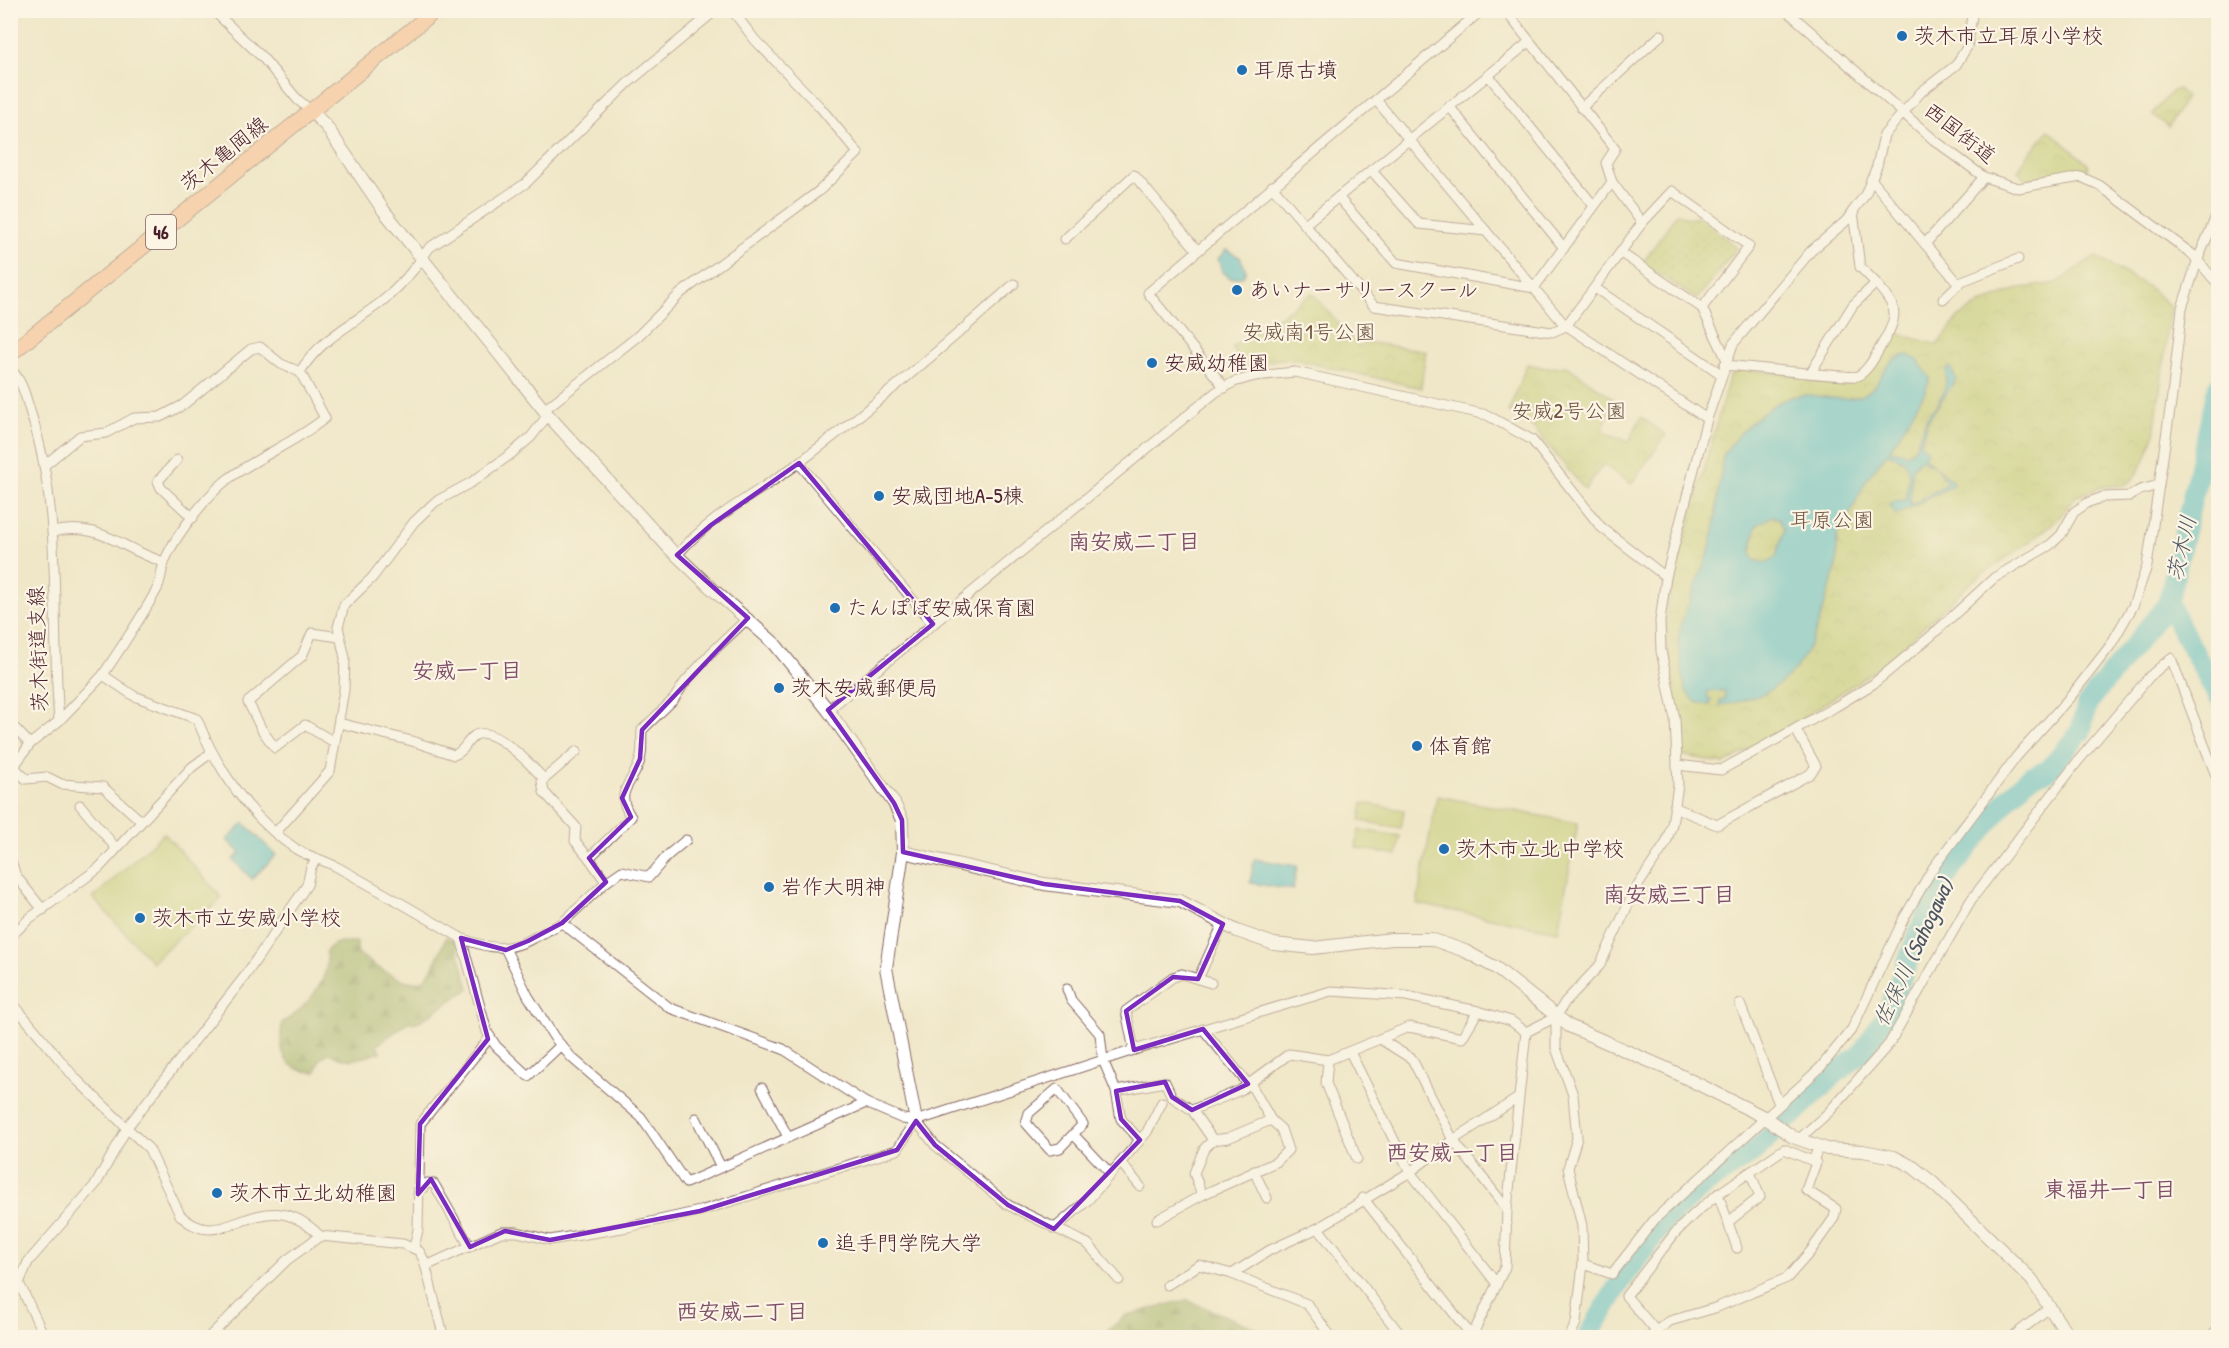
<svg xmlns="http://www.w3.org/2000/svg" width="2229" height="1348" viewBox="0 0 2229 1348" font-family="'Patrick Hand','Klee One',sans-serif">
	<defs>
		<pattern id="grass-dots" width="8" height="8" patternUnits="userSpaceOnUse" patternTransform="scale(1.5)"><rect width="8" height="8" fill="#bbc86a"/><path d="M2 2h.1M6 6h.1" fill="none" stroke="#a2ab5c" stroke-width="1.8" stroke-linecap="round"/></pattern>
		<pattern id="forest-firs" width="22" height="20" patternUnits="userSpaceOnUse" patternTransform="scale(1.5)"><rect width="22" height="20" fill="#94ac5e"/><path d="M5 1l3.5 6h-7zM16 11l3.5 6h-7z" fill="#7b8b4e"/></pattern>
		<pattern id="park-crowns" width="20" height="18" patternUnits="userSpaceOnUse" patternTransform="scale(1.5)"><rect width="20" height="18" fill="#bbc86a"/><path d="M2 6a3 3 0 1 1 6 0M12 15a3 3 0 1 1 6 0" fill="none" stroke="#a2ab5c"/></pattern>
	</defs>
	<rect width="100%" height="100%" fill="#fcf5e5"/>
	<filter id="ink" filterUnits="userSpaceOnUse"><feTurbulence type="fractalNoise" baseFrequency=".0167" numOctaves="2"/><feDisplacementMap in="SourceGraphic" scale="12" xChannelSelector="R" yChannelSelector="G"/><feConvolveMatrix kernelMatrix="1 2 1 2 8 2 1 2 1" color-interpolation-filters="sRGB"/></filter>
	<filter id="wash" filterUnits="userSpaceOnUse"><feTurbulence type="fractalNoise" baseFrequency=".008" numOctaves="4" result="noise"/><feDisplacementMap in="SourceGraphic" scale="24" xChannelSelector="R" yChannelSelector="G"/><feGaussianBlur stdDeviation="1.35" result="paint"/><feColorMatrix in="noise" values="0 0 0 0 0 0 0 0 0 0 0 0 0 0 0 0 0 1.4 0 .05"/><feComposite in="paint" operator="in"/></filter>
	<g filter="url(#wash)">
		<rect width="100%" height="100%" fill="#f0e7c9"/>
		<path fill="url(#grass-dots)" stroke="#82744a" stroke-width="1.5" d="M1677,213L1689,219L1698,216L1737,248L1697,299L1642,264Z"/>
		<g fill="url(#forest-firs)" stroke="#6f6644" stroke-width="1.5">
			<path d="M446,937L456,942L469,989L420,1021L413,1023L410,1021L377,1045L381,1052C364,1058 346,1065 329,1053L320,1059L316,1072C284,1072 278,1052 282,1023C304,1009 332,981 326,952C333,941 344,941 357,942V952C368,962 409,991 424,979C434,970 441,949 446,937Z"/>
			<path d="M1186,1300L1278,1337H1100L1127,1315Z"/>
		</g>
		<g fill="url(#park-crowns)" stroke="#82744a" stroke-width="1.5">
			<path d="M2178,89L2186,97L2168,127L2152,114L2172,91Z"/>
			<path d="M2049,130L2089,165L2086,170L2026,180L2018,171L2027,156Z"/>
			<path d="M2095,256L2150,288L2171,307L2154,435L2143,464L2132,480L2125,485L2102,487L2075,497L2060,517L2034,539L1975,579L1880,667L1794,724L1724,764L1683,755C1681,704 1662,655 1667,604L1729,378L1738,369L1847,381L1860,379L1893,332L1937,345L1959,317L1980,304L2021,288L2057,283Z"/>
			<path d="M1312,293L1359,347L1365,342L1426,351L1421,388L1297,360L1279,359L1244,367L1232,348L1254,331L1257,333Z"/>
			<path d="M1527,364L1547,368L1567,366L1614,399L1602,431L1629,442L1641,417L1666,435L1631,484L1603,464L1585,490L1533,427L1508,412Z"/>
		</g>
		<g fill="#bbc86a" stroke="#82744a" stroke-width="1.5">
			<path d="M1437,796L1578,823L1558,931L1417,904Z"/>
			<path d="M1363,803L1404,810L1401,828L1360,821Z"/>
			<path d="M1359,830L1400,836L1397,855L1356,848Z"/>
			<path d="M164,833L222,898L152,962L93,898Z"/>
		</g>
		<g fill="#51bdcc" stroke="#4e6e7c" stroke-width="1.5" fill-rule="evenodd">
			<path d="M1226,250L1240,257L1246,270L1243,277L1230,278L1222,271L1218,259Z"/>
			<path d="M1907,355L1918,360L1930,378L1925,392L1890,450L1908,454L1915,448L1927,417L1939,402L1945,388L1947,369L1950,367L1956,379L1927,422L1920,444L1927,449L1924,457L1953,482L1952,486L1896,515L1890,505L1895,501L1906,500L1909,475L1907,467L1904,461L1888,452L1867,479L1847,519L1838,527C1837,537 1836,546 1837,555C1838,568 1830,587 1826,600C1808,661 1789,697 1720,705V700L1725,699V691H1708L1707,698L1711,699L1710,705L1696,702L1685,690L1678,642L1681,623L1708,555L1714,530L1723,456C1737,432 1776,394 1806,395C1825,396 1847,403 1865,394C1883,384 1882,359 1907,355ZM1921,459L1934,465L1947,482C1944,487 1916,503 1910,504L1912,468ZM1772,516L1779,519L1784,530L1776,557L1766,563L1754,560L1751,553L1756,526Z"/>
			<path d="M244,823L276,855L252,879L233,860L240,853L227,840Z"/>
			<path d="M1254,859L1297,866L1293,890L1250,883Z"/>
		</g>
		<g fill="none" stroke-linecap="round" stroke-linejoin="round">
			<g stroke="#51bdcc" stroke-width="21">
				<path d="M2168,603L2218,697"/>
				<path d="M1587,1338L1621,1281L1666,1220L1706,1184L1758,1148L1835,1074L1861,1054L1885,1018L1933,898L1952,868L2010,796L2031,776L2048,771L2081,731L2087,704L2168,603L2218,387"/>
			</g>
		</g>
	</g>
	<g filter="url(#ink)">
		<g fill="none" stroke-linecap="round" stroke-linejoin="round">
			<defs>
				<g id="minor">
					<path d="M213,10L263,58L297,99L311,111"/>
					<path d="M1505,10L1615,149L1606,163L1612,182L1642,223"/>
					<path d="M1786,10L1934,140L1984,177L2018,188L2081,177L2099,185L2192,254L2218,284"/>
					<path d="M1488,75L1594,206"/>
					<path d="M1376,100L1564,324L1707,419"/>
					<path d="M1449,106L1564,248"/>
					<path d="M1581,108L1661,35"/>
					<path d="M1371,170L1419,224L1486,231"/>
					<path d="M1871,179L1925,244L1984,177"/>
					<path d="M1272,186L1374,306L1552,332L1566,326L1642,223L1672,191L1749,246L1702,308"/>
					<path d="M1338,197L1396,263L1534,288L1612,182"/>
					<path d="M1305,224L1528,43"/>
					<path d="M1065,239L1134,175L1197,250"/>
					<path d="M1925,244L1959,284"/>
					<path d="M1621,253L1702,308L1726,358"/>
					<path d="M1595,288L1721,374"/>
					<path d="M1943,299L1962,281L2018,259"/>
					<path d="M1724,365C1742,366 1851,379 1858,376C1870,369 1878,351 1885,339C1901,312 1894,305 1876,283"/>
					<path d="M10,368C25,385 25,397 32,417C63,516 51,619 59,721L30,744L10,772"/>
					<path d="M1811,372L1853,305L1876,283L1860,267L1853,211"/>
					<path d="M1225,388L1148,293L1482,10"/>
					<path d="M544,410L638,336L681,293L819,191L858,153L820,107L755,40L732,10"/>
					<path d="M177,460L158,481L161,488L193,518"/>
					<path d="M799,463L933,624"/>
					<path d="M46,464L80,436L106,433L134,418L160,417L183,405L251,349L260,347L281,364L300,372"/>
					<path d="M52,532C102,521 120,549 164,562"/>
					<path d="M677,555C709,516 760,492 800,462C874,406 945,346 1014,284"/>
					<path d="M103,675C121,647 141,619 157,589C161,581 161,571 164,563C173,538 207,495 228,479C259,456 296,442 325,418L300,372C320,339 350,326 380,303C398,289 417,267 429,248L526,183L628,83L716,10"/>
					<path d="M828,710L1216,392L1234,382L1255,376L1295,372L1487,415L1532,440L1601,527L1666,577"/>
					<path d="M59,721L103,675L134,696L197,719C217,769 250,818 296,849C309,857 324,860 337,867C379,890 420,914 461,938C508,957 520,945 562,923L670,1008L783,1049L866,1103L903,1119L916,1121L1134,1050L1331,991L1406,996L1478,1011L1511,1021L1526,1032"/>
					<path d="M10,723L30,744"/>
					<path d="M339,723L412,741L454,755C464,752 466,742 474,736C492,723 533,767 544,779"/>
					<path d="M334,742L305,725L275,748L262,730L248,702L302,656L312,633L339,637"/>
					<path d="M577,751L542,781L544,792L576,827L575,841L589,858"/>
					<path d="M1677,765L1721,770L1835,707L1873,684L1931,636L1994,578L2050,545L2061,535L2074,512L2089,502L2103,497L2130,496L2140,490L2159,485"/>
					<path d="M15,768L26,779L47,777L61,784L103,787L141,821"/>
					<path d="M80,805L116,848"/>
					<path d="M1674,807L1717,825L1810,774L1816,766L1796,730"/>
					<path d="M276,832L330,771L344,690L345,658L338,627L344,605L372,578L414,522L435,502L472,482L511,454L531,437L548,415"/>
					<path d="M10,858L16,876L43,910"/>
					<path d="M606,882L622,871L649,877L668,855L686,840"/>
					<path d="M562,923L606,882L589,858L631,817C613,790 633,785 640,760C643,751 641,739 642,730L674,699L685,682L712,652L748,618"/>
					<path d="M10,937L30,918L99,868L192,767L211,753"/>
					<path d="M461,938L487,1032L496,1046L528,1076L561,1045"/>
					<path d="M506,950L528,996L554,1037L572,1058L641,1117L686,1183L866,1103"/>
					<path d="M1198,979L1223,924"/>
					<path d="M1067,989L1071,1000L1100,1034L1103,1060L1116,1091L1121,1119L1140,1140"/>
					<path d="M10,1000L75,1078L149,1149L180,1215C225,1260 261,1176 320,1236"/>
					<path d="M1740,1004L1779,1104"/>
					<path d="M1203,1029L1248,1084"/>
					<path d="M1526,1032L1556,1017"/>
					<path d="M1380,1039L1412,1059L1453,1140L1507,1209"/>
					<path d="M1134,1050L1126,1011L1173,977L1182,974L1211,983"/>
					<path d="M1350,1052L1410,1172L1497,1284"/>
					<path d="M1328,1060L1326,1083L1357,1159"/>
					<path d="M1250,1083L1271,1120"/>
					<path d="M762,1088L788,1137"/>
					<path d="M1057,1089L1083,1124L1060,1148L1050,1150L1026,1123L1029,1113Z"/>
					<path d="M1116,1091L1165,1082L1172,1097L1192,1110L1213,1140L1204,1149L1194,1173L1202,1195"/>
					<path d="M1192,1110L1241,1090L1289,1054L1328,1060L1409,1027L1462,1038L1478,1011"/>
					<path d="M696,1118L721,1167"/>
					<path d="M916,1121L935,1145L1008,1205L1088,1244L1119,1280"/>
					<path d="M1074,1135L1109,1172"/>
					<path d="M1799,1139L1829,1112L1889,1044L1971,900L2078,761L2150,676L2171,658L2218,781"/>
					<path d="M1121,1163L1140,1186"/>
					<path d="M1254,1171L1267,1198"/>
					<path d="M418,1194L427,1183L434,1184L470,1247"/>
					<path d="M1718,1194L1737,1248"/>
					<path d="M1363,1198L1471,1335"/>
					<path d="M1157,1220L1202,1195L1276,1162L1288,1150L1281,1129L1271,1120L1228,1138L1213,1140"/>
					<path d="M1728,1222L1760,1197L1750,1172"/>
					<path d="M1318,1228L1403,1338"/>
					<path d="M1054,1229L1088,1200L1147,1132L1162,1102"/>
					<path d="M414,1247L418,1230L420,1124L490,1037"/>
					<path d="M1583,1264L1582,1226L1568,1168L1577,1138L1573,1095L1556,1048V1017L1565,1002L1600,965L1635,890L1666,843L1672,824L1678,785L1675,719L1661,651L1660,621L1666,577L1707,419L1733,344L1811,251L1846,221L1853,211L1865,195L1877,166L1884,135L1921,92L1956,65L1967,47L1973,10"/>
					<path d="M426,1266L501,1232H517L550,1240L628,1227L700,1211L897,1150L916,1121"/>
					<path d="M1232,1274L1270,1250L1318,1228L1410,1172L1453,1140L1518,1098"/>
					<path d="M1167,1285L1199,1265L1232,1274L1307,1304L1332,1338"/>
					<path d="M1656,1331L1670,1321L1715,1308L1787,1278L1810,1252L1834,1218L1836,1209L1806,1190L1816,1163L1813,1161"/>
					<path d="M45,1338L19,1283L28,1262L96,1184L128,1126L245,976L307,885L311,867L316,860"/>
					<path d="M208,1338L287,1260L320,1236L403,1244L419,1251L424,1260L444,1338"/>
					<path d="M1471,1338L1505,1267L1507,1209L1526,1032"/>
					<path d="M1569,1338L1576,1323L1583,1264L1612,1274L1655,1219L1820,1068L1852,1029L1904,918L1933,868L2017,756L2071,696L2110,646L2133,606L2147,566L2172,396L2182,308L2198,259L2218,212"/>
					<path d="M1649,1338L1656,1331L1626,1296L1675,1233L1693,1215L1718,1194L1784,1149L1813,1161L1819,1146"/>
					<path d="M2011,1338L2049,1308"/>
					<path d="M2209,1338L2218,1329"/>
				</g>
				<g id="tertiary">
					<path d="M311,111L326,126L384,211L548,415L670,549L710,587L774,643L828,710L894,803L902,820L903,852L886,968L916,1121"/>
					<path d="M903,852L1044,884L1180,901L1237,931L1274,944L1313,948L1392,939H1431L1465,951L1496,968L1569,1026L1670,1070L1764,1117L1793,1137L1827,1149L1863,1151L1894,1157L1913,1167L1933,1183L2032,1280L2069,1338"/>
				</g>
				<path id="primary" d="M10,354L436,10"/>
			</defs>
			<use href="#minor" stroke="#846562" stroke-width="11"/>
			<use href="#tertiary" stroke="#846562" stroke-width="14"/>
			<use href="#primary" stroke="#846562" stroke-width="17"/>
			<use href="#minor" stroke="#fff" stroke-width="9"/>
			<use href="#tertiary" stroke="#fff" stroke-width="12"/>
			<use href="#primary" stroke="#fcba8e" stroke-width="15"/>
		</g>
	</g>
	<path d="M0 0H2229V1348H0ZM799,463L933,624L828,710L894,803L902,820L903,852L1044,884L1180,901L1223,924L1198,979L1173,977L1126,1011L1134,1050L1203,1029L1248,1084L1192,1110L1172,1097L1165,1082L1116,1091L1121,1119L1140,1140L1054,1229L1008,1205L935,1145L916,1121L897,1150L700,1211L550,1240L505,1231L470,1247L431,1179L418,1194L420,1124L488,1039L461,938L506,950L528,941L562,923L606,882L589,858L631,817L622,798L640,759L642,730L748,618L677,555L711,525Z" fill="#f0e7c9" fill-opacity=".55" fill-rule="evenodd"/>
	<path fill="none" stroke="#7b2cbf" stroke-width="4.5" stroke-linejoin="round" d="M799,463L933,624L828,710L894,803L902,820L903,852L1044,884L1180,901L1223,924L1198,979L1173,977L1126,1011L1134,1050L1203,1029L1248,1084L1192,1110L1172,1097L1165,1082L1116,1091L1121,1119L1140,1140L1054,1229L1008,1205L935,1145L916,1121L897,1150L700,1211L550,1240L505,1231L470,1247L431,1179L418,1194L420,1124L488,1039L461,938L506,950L528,941L562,923L606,882L589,858L631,817L622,798L640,759L642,730L748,618L677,555L711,525Z"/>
	<g fill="#1f6fb2" stroke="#fcf5e5" stroke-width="2">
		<circle cx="1902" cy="36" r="6"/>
		<circle cx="1242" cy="70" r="6"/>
		<circle cx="1237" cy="290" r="6"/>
		<circle cx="1152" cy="363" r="6"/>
		<circle cx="879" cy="496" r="6"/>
		<circle cx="835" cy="608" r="6"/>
		<circle cx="779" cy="688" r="6"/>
		<circle cx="1417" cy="746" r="6"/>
		<circle cx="1444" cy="849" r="6"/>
		<circle cx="769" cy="887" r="6"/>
		<circle cx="140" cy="918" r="6"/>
		<circle cx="217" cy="1193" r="6"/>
		<circle cx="823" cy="1243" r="6"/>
	</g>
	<g text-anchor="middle" stroke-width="4.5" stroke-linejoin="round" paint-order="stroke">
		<rect fill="#fcf5e5" stroke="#7f5f63" stroke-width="1.5" x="146" y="215" width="30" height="34" rx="4.5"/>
		<g font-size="20" font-weight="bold" fill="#4a1f2b">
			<text x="161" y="239">46</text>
		</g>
		<g font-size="21" fill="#4a1f2b" stroke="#fcf5e5" text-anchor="start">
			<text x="1914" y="43">茨木市立耳原小学校</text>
			<text x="1254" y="77">耳原古墳</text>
			<text x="1249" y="297">あいナーサリースクール</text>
			<text x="1164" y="370">安威幼稚園</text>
			<text x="891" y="503">安威団地A-5棟</text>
			<text x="847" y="615">たんぽぽ安威保育園</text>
			<text x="791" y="695">茨木安威郵便局</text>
			<text x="1429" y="753">体育館</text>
			<text x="1456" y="856">茨木市立北中学校</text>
			<text x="781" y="894">岩作大明神</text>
			<text x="152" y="925">茨木市立安威小学校</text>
			<text x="229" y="1200">茨木市立北幼稚園</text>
			<text x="835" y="1250">追手門学院大学</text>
		</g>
		<g font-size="21" fill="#4a1f2b" stroke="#fcf5e5">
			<text transform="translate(1960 133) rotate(38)" y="7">西国街道</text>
			<text transform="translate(224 154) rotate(-39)" y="7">茨木亀岡線</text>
			<text transform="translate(38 649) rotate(-92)" y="7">茨木街道支線</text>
		</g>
		<g font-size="21" fill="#6c523e" stroke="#fcf5e5">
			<text x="1309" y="339">安威南1号公園</text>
			<text x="1569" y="418">安威2号公園</text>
			<text x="1832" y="527">耳原公園</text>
		</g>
		<g font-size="22" font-weight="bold" fill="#7e4f69" stroke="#fcf5e5">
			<text x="1134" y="549">南安威二丁目</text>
			<text x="467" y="678">安威一丁目</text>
			<text x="1669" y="902">南安威三丁目</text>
			<text x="1452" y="1160">西安威一丁目</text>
			<text x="2110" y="1197">東福井一丁目</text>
			<text x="742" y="1319">西安威二丁目</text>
		</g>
		<g font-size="22" font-style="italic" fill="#4c5663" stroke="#fcf5e5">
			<text transform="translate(2181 548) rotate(-77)" y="8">茨木川</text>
			<text transform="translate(1913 952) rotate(-65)" y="8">佐保川 (Sahogawa)</text>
		</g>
	</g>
	<rect width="2229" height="1348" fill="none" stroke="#fcf5e5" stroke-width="36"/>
</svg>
